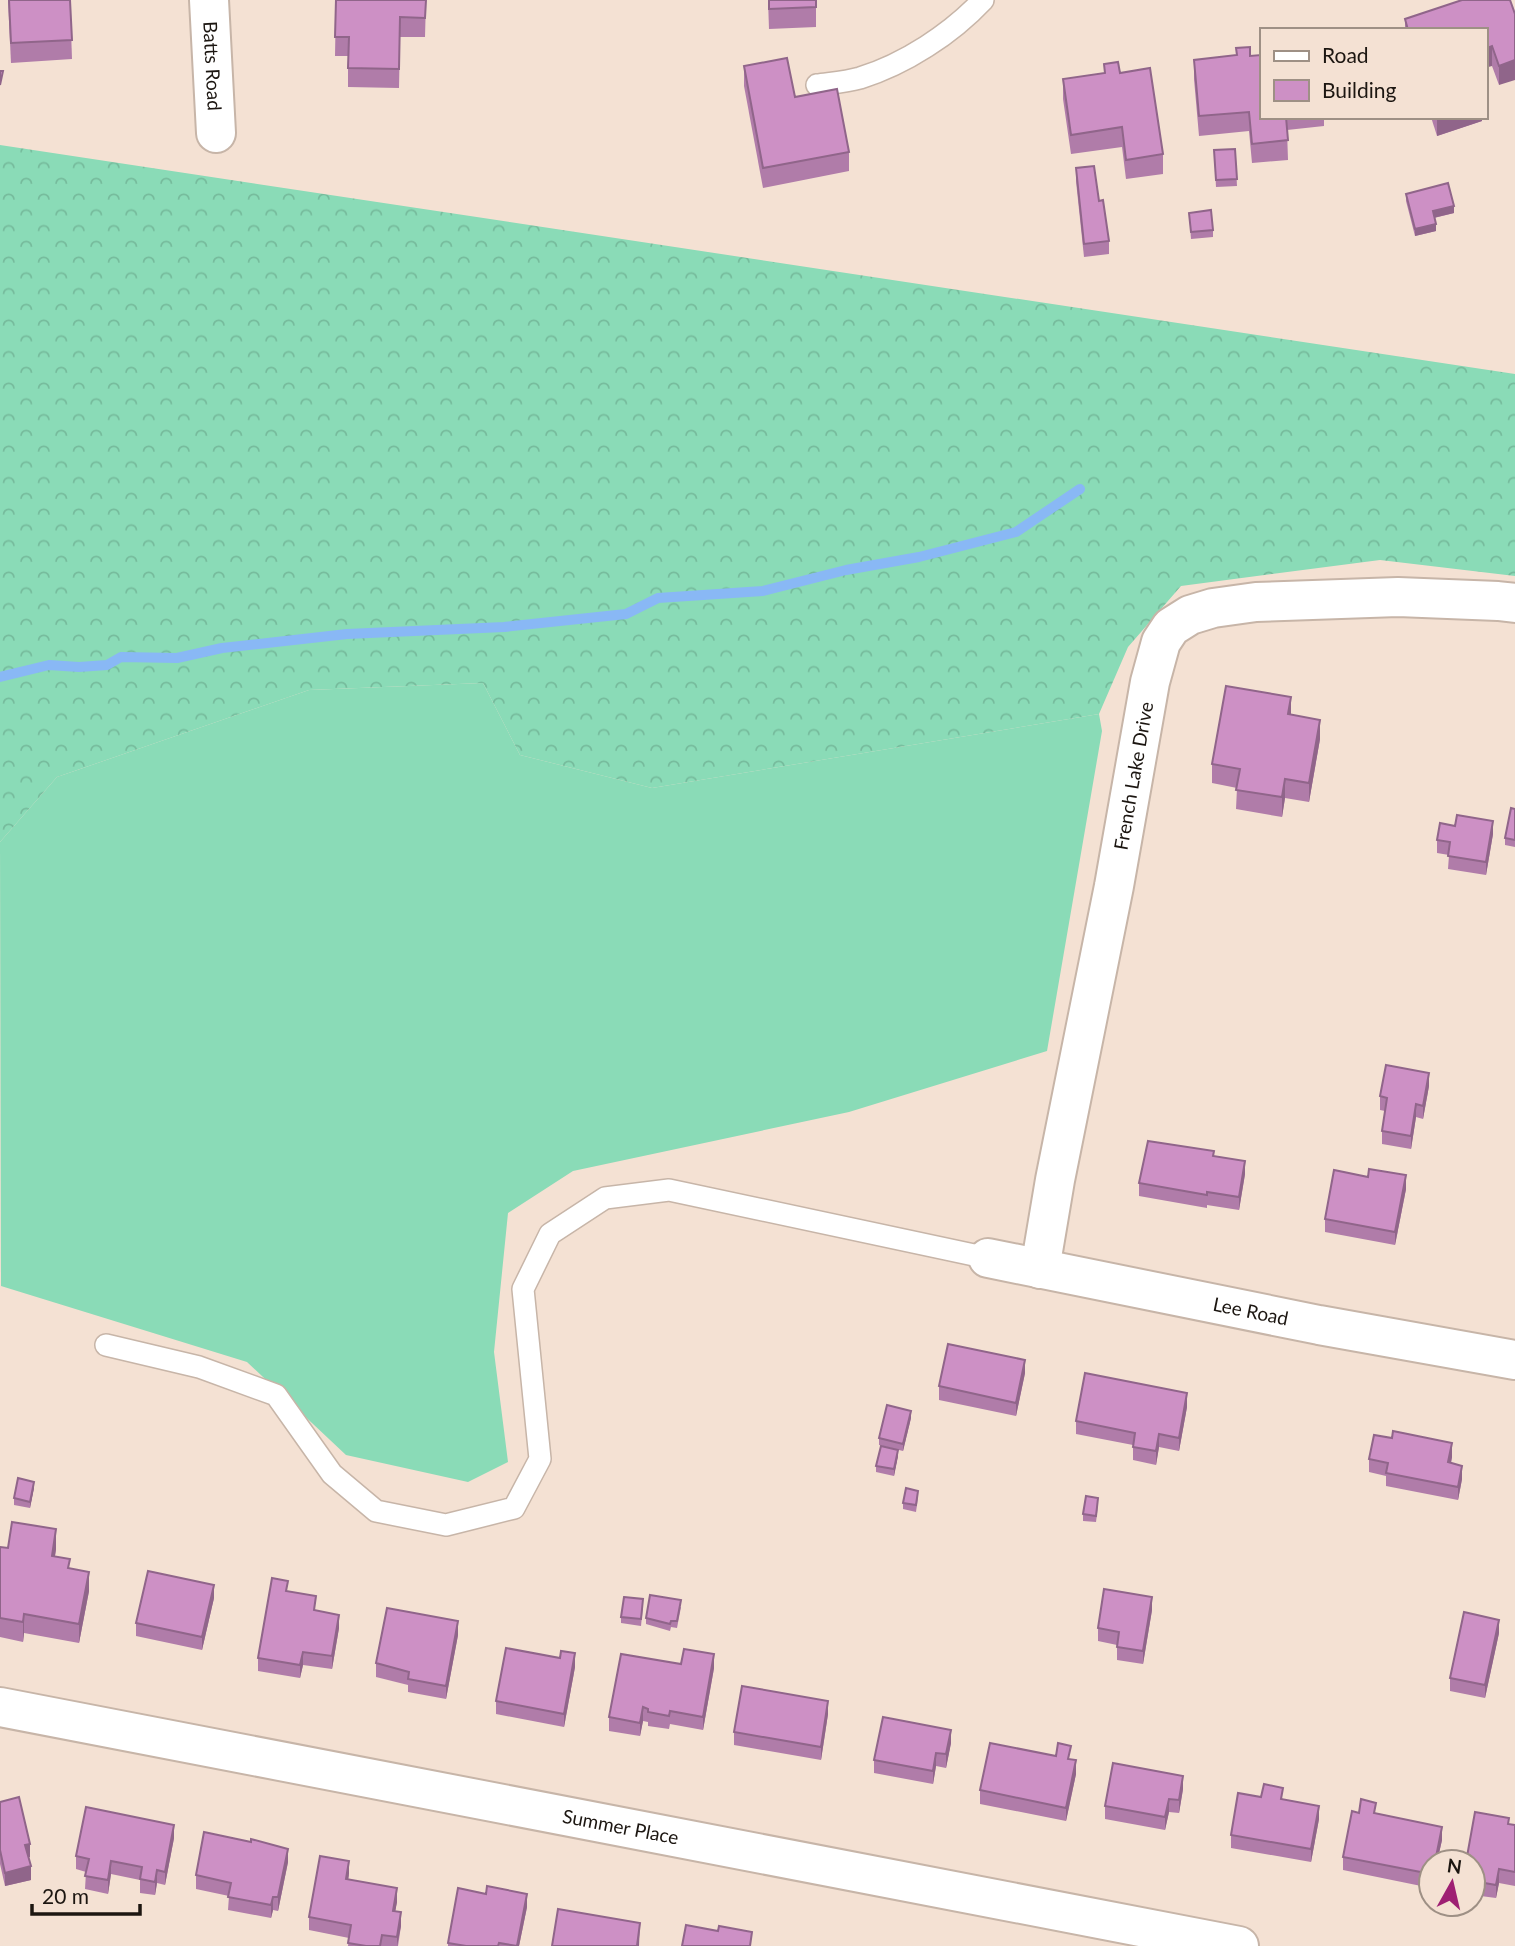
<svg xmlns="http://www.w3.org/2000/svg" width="1515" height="1946" viewBox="0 0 1515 1946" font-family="Lato,sans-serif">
	<defs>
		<pattern id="forest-crowns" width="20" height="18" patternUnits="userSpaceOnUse" patternTransform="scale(1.75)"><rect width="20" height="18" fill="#8adbb7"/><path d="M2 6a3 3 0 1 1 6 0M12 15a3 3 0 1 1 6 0" fill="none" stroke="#76bb9c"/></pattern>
	</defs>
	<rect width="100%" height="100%" fill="#f4e1d3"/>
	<path fill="#8adbb7" d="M483,683L520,755L652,788L1099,714L1102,731L1047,1051L849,1112L573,1171L508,1213L494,1352L508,1462L468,1482L346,1455L247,1362L1,1286L0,842L57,777L309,690Z"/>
	<path fill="url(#forest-crowns)" d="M0,145L1515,374V576L1380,560L1181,586L1128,647L1099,714L652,788L520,755L483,683L309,690L57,777L0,842Z"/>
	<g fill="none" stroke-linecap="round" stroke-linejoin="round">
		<path stroke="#89b8f5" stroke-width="10" d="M0,677L49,665L79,667L107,665L121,657L177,658L222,648L347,634L504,627L626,614L658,598L763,591L846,570L919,557L1016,532L1080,489"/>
		<defs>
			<g id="lane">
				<path d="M817,85C831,83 846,82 860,78C905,64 951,34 983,0"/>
				<path d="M106,1345L199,1367L276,1395L332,1474L376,1511L446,1525L514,1508L540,1459L523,1289L550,1234L605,1198L669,1190L988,1258"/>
			</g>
			<g id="street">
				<path id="s1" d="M209,0L216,133"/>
				<path id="s2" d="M988,1258L1319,1325L1515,1360"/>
				<path id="s3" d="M1040,1269L1055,1180L1114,886L1150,682L1161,642L1171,627L1190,615L1213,608L1256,602L1398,597L1498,601L1515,603"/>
				<path id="s4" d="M0,1707L1239,1946"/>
			</g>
		</defs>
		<use href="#lane" stroke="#c7b5a8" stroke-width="24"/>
		<use href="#street" stroke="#c7b5a8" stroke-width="42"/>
		<use href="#lane" stroke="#fff" stroke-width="21"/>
		<use href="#street" stroke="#fff" stroke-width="38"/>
	</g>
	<g fill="#b07ca9">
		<path d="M8,0H70L72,59L11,63Z"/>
		<path d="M336,0H426L425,37H400L399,88L348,87V56H335Z"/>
		<path d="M768,0H816V27L769,29Z"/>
		<path d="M1510,0L1499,85L1492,66L1485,30H1405V19Z"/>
		<path d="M1236,48L1250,56L1261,117H1324V126L1287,130L1288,160L1252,163L1249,131L1199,136L1194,79V60L1236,55Z"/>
		<path d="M1104,64L1120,73L1163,154V174L1126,179L1122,147L1071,154L1063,99V79L1104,73Z"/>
		<path d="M744,66L795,97L849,152V171L763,188L744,86Z"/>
		<path d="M1431,117H1482V121L1437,136Z"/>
		<path d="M1235,149L1237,186L1216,187L1214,150Z"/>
		<path d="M1076,168L1099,201L1109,241V254L1084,257L1076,181Z"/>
		<path d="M1406,194L1454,213L1434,218L1436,231L1415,236L1406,201Z"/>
		<path d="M1189,213L1213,230V237L1191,239Z"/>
		<path d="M1291,715L1320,739L1309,802L1285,798L1282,817L1236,809L1237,788L1212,783V764Z"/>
		<path d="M1515,809V847L1505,845V838Z"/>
		<path d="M1493,834L1486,875L1448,869L1449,855L1437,853V840Z"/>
		<path d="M1429,1086L1423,1119L1416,1117L1411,1149L1382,1144V1131L1385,1111L1380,1110V1096Z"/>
		<path d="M1214,1156L1245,1174L1239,1210L1207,1205V1208L1139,1196V1183Z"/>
		<path d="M1368,1177L1406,1189L1395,1245L1325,1232V1219Z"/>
		<path d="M1025,1373L1016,1416L939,1400V1386Z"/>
		<path d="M1187,1407L1179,1451L1159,1447L1156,1465L1133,1460V1445L1076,1434V1421Z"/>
		<path d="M911,1418L903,1451L879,1445V1438Z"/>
		<path d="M898,1456L894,1476L876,1472V1466Z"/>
		<path d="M1452,1457L1451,1463L1462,1479L1458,1500L1386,1486V1476L1369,1472V1459Z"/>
		<path d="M34,1488L30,1508L14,1505V1498Z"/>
		<path d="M918,1497L916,1512L903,1509V1503Z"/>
		<path d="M1098,1505L1096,1522L1083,1521V1514Z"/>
		<path d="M0,1547L8,1548L56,1549L55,1556L70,1569L89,1591L79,1643L24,1633L23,1642L0,1637Z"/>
		<path d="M288,1592L339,1628L332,1669L303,1665L300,1678L258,1671V1658Z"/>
		<path d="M214,1598L202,1650L136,1636V1623Z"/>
		<path d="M643,1606L641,1626L621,1623V1617Z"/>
		<path d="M681,1607L677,1628L671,1627L670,1631L646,1624V1618Z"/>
		<path d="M1152,1610L1143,1664L1117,1660V1645L1098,1641V1628Z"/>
		<path d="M1499,1633L1485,1698L1450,1691V1678Z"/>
		<path d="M458,1635L446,1699L408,1692V1685L376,1677V1663Z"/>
		<path d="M560,1658L575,1667L564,1727L496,1714V1701Z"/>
		<path d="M681,1664L714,1668L703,1730L670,1724L669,1729L648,1726V1722L643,1721L640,1736L609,1731V1717Z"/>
		<path d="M828,1714L821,1760L734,1745V1732Z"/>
		<path d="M951,1743L946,1768L936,1766L933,1784L874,1773V1760Z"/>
		<path d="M1071,1760L1076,1774L1066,1821L980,1804V1790Z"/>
		<path d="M1183,1789L1179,1813L1169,1812L1165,1830L1105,1819V1806Z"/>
		<path d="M1261,1797L1283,1799L1319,1819L1311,1862L1231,1848V1835Z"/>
		<path d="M0,1802L30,1857H28L31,1880L5,1886L0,1864Z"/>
		<path d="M1359,1813L1376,1814L1442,1840L1437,1862H1431V1888L1343,1870V1857Z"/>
		<path d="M1509,1824L1515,1825V1886L1499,1883L1496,1898L1473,1895V1862Z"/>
		<path d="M174,1838L165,1885L157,1883L155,1895L140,1893V1880L111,1874L108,1894L85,1889L86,1872L76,1869V1856Z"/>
		<path d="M288,1862L278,1911L273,1910L271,1918L228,1910L229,1896L196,1889V1875Z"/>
		<path d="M349,1874L348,1880L397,1902L395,1911L401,1926L398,1946H348L349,1938L309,1930V1917Z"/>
		<path d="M527,1907L519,1946H448V1943Z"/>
	</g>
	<g fill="#90658a">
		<path d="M1492,46V66L1485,68V49Z"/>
		<path d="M1515,60V80L1499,85V66Z"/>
		<path d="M1437,117H1482V121L1437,136Z"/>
		<path d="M1454,206V213L1433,218V211Z"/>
		<path d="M1436,224V231L1415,236V229Z"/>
		<path d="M1291,697V716L1288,714Z"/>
		<path d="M1320,720V739L1309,802V783Z"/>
		<path d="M1285,779V798L1282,817V797Z"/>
		<path d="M1493,821V834L1486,875V862Z"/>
		<path d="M1429,1073V1086L1423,1119V1106Z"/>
		<path d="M1416,1104V1117L1411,1149V1136Z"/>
		<path d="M1245,1161V1174L1239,1210V1197Z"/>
		<path d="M1406,1175V1189L1395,1245V1232Z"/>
		<path d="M1025,1360V1373L1016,1416V1403Z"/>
		<path d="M1187,1393V1407L1179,1451V1438Z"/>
		<path d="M911,1411V1418L903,1451V1444Z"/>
		<path d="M1159,1434V1447L1156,1465V1451Z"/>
		<path d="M1452,1443V1457L1448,1476V1462Z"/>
		<path d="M898,1450V1456L894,1476V1469Z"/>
		<path d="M1462,1466V1479L1458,1500V1487Z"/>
		<path d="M34,1482V1488L30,1508V1502Z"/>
		<path d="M56,1529V1549L52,1575V1556Z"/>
		<path d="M89,1572V1591L79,1643V1624Z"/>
		<path d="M214,1585V1598L202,1650V1637Z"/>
		<path d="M1152,1597V1610L1143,1664V1651Z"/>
		<path d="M24,1614V1633L23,1642V1622Z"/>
		<path d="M339,1615V1628L332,1669V1656Z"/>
		<path d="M1499,1620V1633L1485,1698V1685Z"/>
		<path d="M458,1621V1635L446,1699V1686Z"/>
		<path d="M303,1652V1665L300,1678V1665Z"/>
		<path d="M575,1653V1667L564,1727V1714Z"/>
		<path d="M714,1654V1668L703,1730V1717Z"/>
		<path d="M828,1701V1714L821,1760V1747Z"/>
		<path d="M643,1707V1721L640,1736V1723Z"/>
		<path d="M951,1730V1743L946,1768V1754Z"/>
		<path d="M936,1753V1766L933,1784V1771Z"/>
		<path d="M1076,1760V1774L1066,1821V1808Z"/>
		<path d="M1183,1776V1789L1179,1813V1800Z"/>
		<path d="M1169,1799V1812L1165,1830V1817Z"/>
		<path d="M1319,1806V1819L1311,1862V1849Z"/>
		<path d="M174,1825V1838L165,1885V1872Z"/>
		<path d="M1442,1827V1840L1437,1862H1435Z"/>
		<path d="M30,1844V1857L25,1858V1845Z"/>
		<path d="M288,1849V1862L278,1911V1897Z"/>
		<path d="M111,1861V1874L108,1894V1880Z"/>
		<path d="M349,1861V1874L346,1893V1879Z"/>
		<path d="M31,1866V1880L5,1886V1873Z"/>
		<path d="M1499,1869V1883L1496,1898V1885Z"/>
		<path d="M157,1870V1883L155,1895V1882Z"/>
		<path d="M397,1888V1902L393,1924V1911Z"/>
		<path d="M527,1894V1907L519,1946H517Z"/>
		<path d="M273,1897V1910L271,1918V1905Z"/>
		<path d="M401,1912V1926L397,1946V1937Z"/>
		<path d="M640,1923L639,1946H637Z"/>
	</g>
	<g fill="#cd90c5" stroke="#90658a" stroke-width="2">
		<path d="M9,0H70L72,40L11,43Z"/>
		<path d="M336,0H426L425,18L400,17L399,69L348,68L349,37H335Z"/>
		<path d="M769,0H816V7L769,9Z"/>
		<path d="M1462,0H1510L1515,14V60L1499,66L1492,46L1485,49V30H1408L1405,19Z"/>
		<path d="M1250,47V56L1261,55V117H1286L1288,140L1252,144L1249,112L1199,116L1194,60L1237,55L1236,48Z"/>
		<path d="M787,58L795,97L837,89L849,152L763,168L744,66Z"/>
		<path d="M1118,62L1120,73L1150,68L1163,154L1126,160L1122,127L1071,135L1063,79L1105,73L1104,64Z"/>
		<path d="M0,71H3L0,85Z"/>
		<path d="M1235,149L1237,179L1216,180L1214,150Z"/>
		<path d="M1094,166L1099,201L1103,200L1109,241L1084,244L1076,168Z"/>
		<path d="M1448,183L1454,206L1433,211L1436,224L1415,229L1406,194Z"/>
		<path d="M1211,210L1213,230L1191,232L1189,213Z"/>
		<path d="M1226,686L1291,697L1288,714L1320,720L1309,783L1285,779L1282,797L1236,790L1240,769L1212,764Z"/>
		<path d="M1511,808L1515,809V840L1505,838Z"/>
		<path d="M1457,815L1493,821L1486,862L1448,856L1450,842L1437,840L1440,823L1455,826Z"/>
		<path d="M1386,1065L1429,1073L1423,1106L1416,1104L1411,1136L1382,1131L1387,1098L1380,1096Z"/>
		<path d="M1148,1141L1214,1151L1213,1156L1245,1161L1239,1197L1207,1192V1195L1139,1183Z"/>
		<path d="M1369,1169L1406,1175L1395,1232L1325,1219L1334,1170L1368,1177Z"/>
		<path d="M948,1344L1025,1360L1016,1403L939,1386Z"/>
		<path d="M1085,1373L1187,1393L1179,1438L1159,1434L1156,1451L1133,1447L1135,1433L1076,1421Z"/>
		<path d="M887,1405L911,1411L903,1444L879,1438Z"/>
		<path d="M1393,1431L1452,1443L1448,1462L1462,1466L1458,1487L1386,1473L1388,1463L1369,1459L1374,1435L1392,1438Z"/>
		<path d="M881,1446L898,1450L894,1469L876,1466Z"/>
		<path d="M18,1478L34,1482L30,1502L14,1498Z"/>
		<path d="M906,1488L918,1491L916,1505L903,1503Z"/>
		<path d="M1086,1496L1098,1498L1096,1516L1083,1514Z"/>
		<path d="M12,1522L56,1529L52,1556L70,1559L68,1568L89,1572L79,1624L24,1614L23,1622L0,1618V1547L8,1548Z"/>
		<path d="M148,1571L214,1585L202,1637L136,1623Z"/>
		<path d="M272,1578L288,1581L286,1591L316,1596L314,1610L339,1615L332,1656L303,1652L300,1665L258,1658Z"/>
		<path d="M1104,1589L1152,1597L1143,1651L1117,1647L1119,1632L1098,1628Z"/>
		<path d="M650,1595L681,1600L677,1621H671L670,1624L646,1618Z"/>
		<path d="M624,1597L643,1599L641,1619L621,1617Z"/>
		<path d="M387,1608L458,1621L446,1686L408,1679L409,1672L376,1663Z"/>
		<path d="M1464,1612L1499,1620L1485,1685L1450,1678Z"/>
		<path d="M506,1648L560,1658L561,1651L575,1653L564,1714L496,1701Z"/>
		<path d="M684,1649L714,1654L703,1717L670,1711L669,1716L648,1712V1709L643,1707L640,1723L609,1717L621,1654L681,1664Z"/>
		<path d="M742,1686L828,1701L821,1747L734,1732Z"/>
		<path d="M883,1717L951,1730L946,1754L936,1753L933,1771L874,1760Z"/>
		<path d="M990,1743L1056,1756L1058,1743L1071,1746L1068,1759L1076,1760L1066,1808L980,1790Z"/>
		<path d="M1113,1763L1183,1776L1179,1800L1169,1799L1165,1817L1105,1806Z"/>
		<path d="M1264,1784L1283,1788L1281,1799L1319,1806L1311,1849L1231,1835L1238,1793L1261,1797Z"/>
		<path d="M19,1797L30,1844L25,1845L31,1866L5,1873L0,1850V1802Z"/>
		<path d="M1361,1799L1376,1803L1374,1813L1442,1827L1435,1862H1431V1874L1343,1857L1352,1811L1359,1813Z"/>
		<path d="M86,1807L174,1825L165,1872L157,1870L155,1882L140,1879L142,1867L111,1861L108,1880L85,1876L89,1859L76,1856Z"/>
		<path d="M1475,1812L1509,1818L1508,1824L1515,1825V1872L1499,1869L1496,1885L1473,1881V1862H1466Z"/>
		<path d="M204,1832L251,1842V1839L288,1849L278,1897H273L271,1905L228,1897L231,1883L196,1875Z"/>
		<path d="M320,1856L349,1861L346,1879L397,1888L393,1911L401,1912L397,1937L382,1935L380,1946H366L348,1943L351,1925L309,1917Z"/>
		<path d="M487,1886L527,1894L517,1946L499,1943L498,1946H466L448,1943L458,1888L486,1894Z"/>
		<path d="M558,1909L640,1923L637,1946H552Z"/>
		<path d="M686,1925L718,1931L719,1926L752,1932L750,1946H682Z"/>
	</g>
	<g text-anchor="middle" stroke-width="7" stroke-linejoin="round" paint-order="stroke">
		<g font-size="19" fill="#1c1611" stroke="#f4e1d3">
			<text dy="7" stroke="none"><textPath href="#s1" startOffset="66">Batts Road</textPath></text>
			<text dy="7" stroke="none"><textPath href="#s3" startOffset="502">French Lake Drive</textPath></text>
			<text dy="7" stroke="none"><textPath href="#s2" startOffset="268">Lee Road</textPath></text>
			<text dy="7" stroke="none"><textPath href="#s4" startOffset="632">Summer Place</textPath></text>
		</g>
	</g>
	<rect x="1260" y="28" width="228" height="91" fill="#f4e1d3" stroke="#9e9085" stroke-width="2"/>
	<rect x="1274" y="51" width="35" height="10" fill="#ffffff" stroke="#9e9085" stroke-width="2"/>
	<text x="1322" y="63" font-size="21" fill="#1c1611">Road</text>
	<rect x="1274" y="80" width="35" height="21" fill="#cd90c5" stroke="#9e9085" stroke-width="2"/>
	<text x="1322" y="98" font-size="21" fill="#1c1611">Building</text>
	<g transform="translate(1452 1883) rotate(8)"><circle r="33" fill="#f4e1d3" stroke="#9e9085" stroke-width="2"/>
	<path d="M0-5L12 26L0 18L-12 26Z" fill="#9e1f73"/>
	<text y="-10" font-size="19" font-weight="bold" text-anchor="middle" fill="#1c1611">N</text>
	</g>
	<path d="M32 1904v10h108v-10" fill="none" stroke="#1c1611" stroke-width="3.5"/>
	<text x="42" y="1904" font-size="21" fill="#1c1611" stroke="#f4e1d3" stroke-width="5" paint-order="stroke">20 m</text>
</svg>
